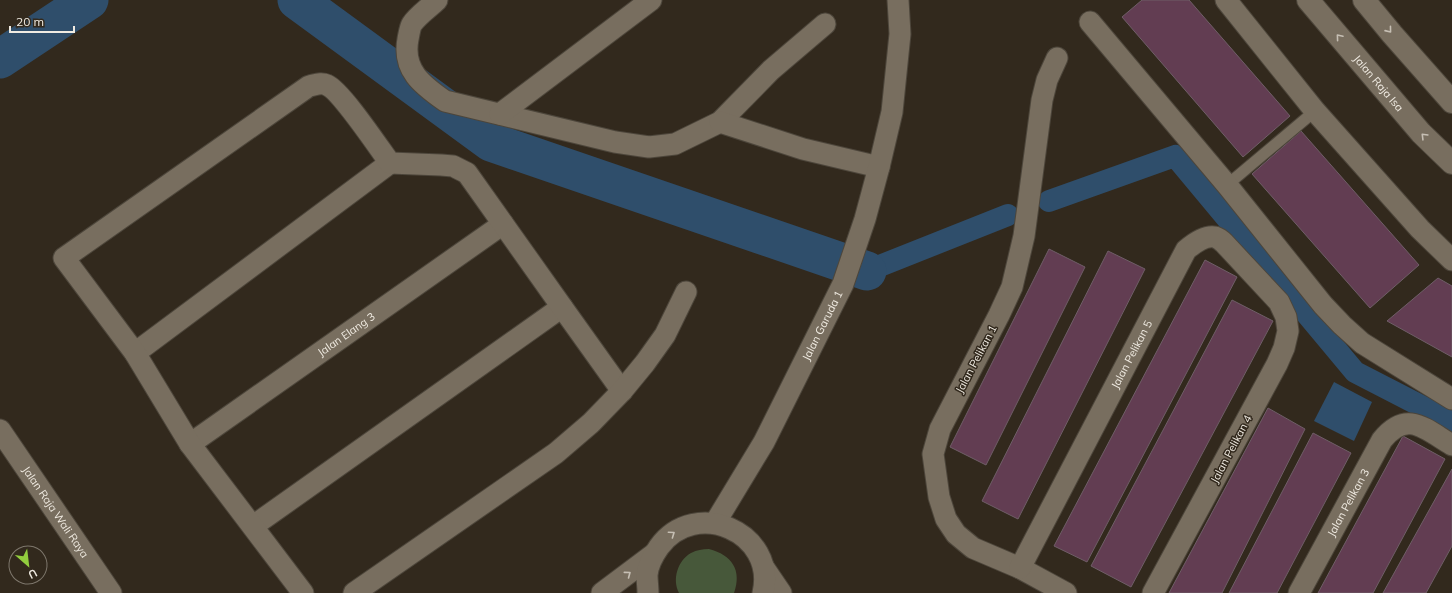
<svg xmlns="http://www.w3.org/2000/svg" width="1452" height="593" viewBox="0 0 1452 593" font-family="Mulish,sans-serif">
	<rect width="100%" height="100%" fill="#32291d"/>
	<path fill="#47583a" d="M709,549C732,555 742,570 734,593H679C672,580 677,561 691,553C697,550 702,549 709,549Z"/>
	<path fill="#2f4e6b" d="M1334,382L1372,402L1354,441L1314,421Z"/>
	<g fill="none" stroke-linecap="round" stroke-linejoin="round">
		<g stroke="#2f4e6b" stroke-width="22">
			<path d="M1049,201L1175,156L1355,372L1452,422"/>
			<path d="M867,271L1008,215"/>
		</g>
		<g stroke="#2f4e6b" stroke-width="39">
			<path d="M297,0L491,142L867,271"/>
			<path d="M0,59L89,0"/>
		</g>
	</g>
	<g fill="#623d52" stroke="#6f5e67">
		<path d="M1142,0H1189L1290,116L1243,157L1122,17Z"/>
		<path d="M1301,131L1419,265L1370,308L1252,174Z"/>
		<path d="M1049,249L1085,267L986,465L950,447Z"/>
		<path d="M1108,251L1145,269L1018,519L982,501Z"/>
		<path d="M1205,260L1237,277L1087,562L1054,546Z"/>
		<path d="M1438,278L1452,286V357L1387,321Z"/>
		<path d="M1232,300L1273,321L1131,587L1091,566Z"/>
		<path d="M1268,408L1305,429L1222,593H1169Z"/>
		<path d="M1313,433L1351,453L1277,593H1229Z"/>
		<path d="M1403,436L1445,459L1373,593H1318Z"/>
		<path d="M1452,469V546L1426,593H1383Z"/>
	</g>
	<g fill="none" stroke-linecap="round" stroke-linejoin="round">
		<defs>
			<path id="lane" d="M1227,185L1315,111"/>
			<g id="street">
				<path d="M437,0C430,7 417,16 412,24C410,27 409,34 408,39C402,70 422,85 445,101L615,142L649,147L675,144L720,122L771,70L825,24"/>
				<path d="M1226,0L1315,111L1420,229L1452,260"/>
				<path d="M1090,22L1227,185L1323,305L1342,325L1362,343L1452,399"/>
				<path d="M1057,58L1047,80L1042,100L1024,236L1012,287L999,315L940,429L933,454L939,497L946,519L956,534L973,548L1020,568L1066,593"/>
				<path d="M500,114L651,0"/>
				<path d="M720,122L803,149L879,167"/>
				<path d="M135,353L390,163"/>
				<path id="s1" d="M0,430L111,593"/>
				<path id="s2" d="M190,444L503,224"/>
				<path id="s3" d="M715,523L764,442L843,284L865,219L879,167L892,112L900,34L898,0"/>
				<path d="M253,526L562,307"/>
				<path d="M764,568L781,593"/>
				<path id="s4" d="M1020,568L1186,250C1193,244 1205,235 1215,237C1218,238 1222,241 1224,243L1279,302L1286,317L1288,331L1284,348L1277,364L1153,593"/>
				<path d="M303,593L190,444L135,353L64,258L309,86C315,85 321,82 327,85C341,91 379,148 390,163L441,165L453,166L467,173L562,307L622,391"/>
				<path d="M354,593L556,453L591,423L622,391L645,363L665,335L686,292"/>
				<path d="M602,593L654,554"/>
				<path d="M648,593C648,587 647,581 647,575C648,565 654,554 659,547C695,497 777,532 763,593"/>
				<path id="s5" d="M1299,593L1382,440C1407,409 1425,429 1452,445"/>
			</g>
			<g id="secondary">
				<path id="s6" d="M1308,0L1421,133L1452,163"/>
				<path d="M1364,0L1392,34L1452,102"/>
			</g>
		</defs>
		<use href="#lane" stroke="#4d463b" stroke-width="13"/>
		<use href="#street" stroke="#4d463b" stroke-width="23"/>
		<use href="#secondary" stroke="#4d463b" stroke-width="24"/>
		<use href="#lane" stroke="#786e5f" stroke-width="11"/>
		<use href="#street" stroke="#786e5f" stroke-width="21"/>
		<use href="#secondary" stroke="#786e5f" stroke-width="22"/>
	</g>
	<defs><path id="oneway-chevron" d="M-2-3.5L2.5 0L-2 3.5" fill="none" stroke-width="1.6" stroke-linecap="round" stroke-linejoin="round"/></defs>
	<g stroke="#c6bfb4">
		<use href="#oneway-chevron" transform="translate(1389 30) rotate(51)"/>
		<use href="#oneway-chevron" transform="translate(1339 37) rotate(-130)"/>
		<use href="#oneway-chevron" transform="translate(1424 136) rotate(-135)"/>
		<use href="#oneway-chevron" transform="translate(672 534) rotate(-35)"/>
		<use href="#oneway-chevron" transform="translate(628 574) rotate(-37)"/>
	</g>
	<g text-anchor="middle" stroke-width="3" stroke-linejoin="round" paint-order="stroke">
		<g font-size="11" fill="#f0ebe2" stroke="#32291d">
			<text dy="4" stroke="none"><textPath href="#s6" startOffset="109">Jalan Raja Isa</textPath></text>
			<text dy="4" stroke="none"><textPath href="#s3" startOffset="225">Jalan Garuda 1</textPath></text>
			<text dy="4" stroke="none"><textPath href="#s2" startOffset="191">Jalan Elang 3</textPath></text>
			<text dy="4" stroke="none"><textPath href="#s4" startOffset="241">Jalan Pelikan 5</textPath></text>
			<text transform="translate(976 359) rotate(-62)" y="4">Jalan Pelikan 1</text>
			<text transform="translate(1231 449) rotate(-62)" y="4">Jalan Pelikan 4</text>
			<text dy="4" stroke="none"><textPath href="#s5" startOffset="103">Jalan Pelikan 3</textPath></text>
			<text dy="4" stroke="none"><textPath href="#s1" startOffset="99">Jalan Raja Wali Raya</textPath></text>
		</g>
	</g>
	<g transform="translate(28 565) rotate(152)"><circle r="19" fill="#32291d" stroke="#7e776c"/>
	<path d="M0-3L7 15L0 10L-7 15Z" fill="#92cd3e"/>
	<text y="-6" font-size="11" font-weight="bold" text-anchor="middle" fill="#f0ebe2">U</text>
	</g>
	<path d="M10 26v6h64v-6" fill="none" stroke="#f0ebe2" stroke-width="2"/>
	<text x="16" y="26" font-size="12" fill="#f0ebe2" stroke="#32291d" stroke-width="3" paint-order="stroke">20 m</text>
</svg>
